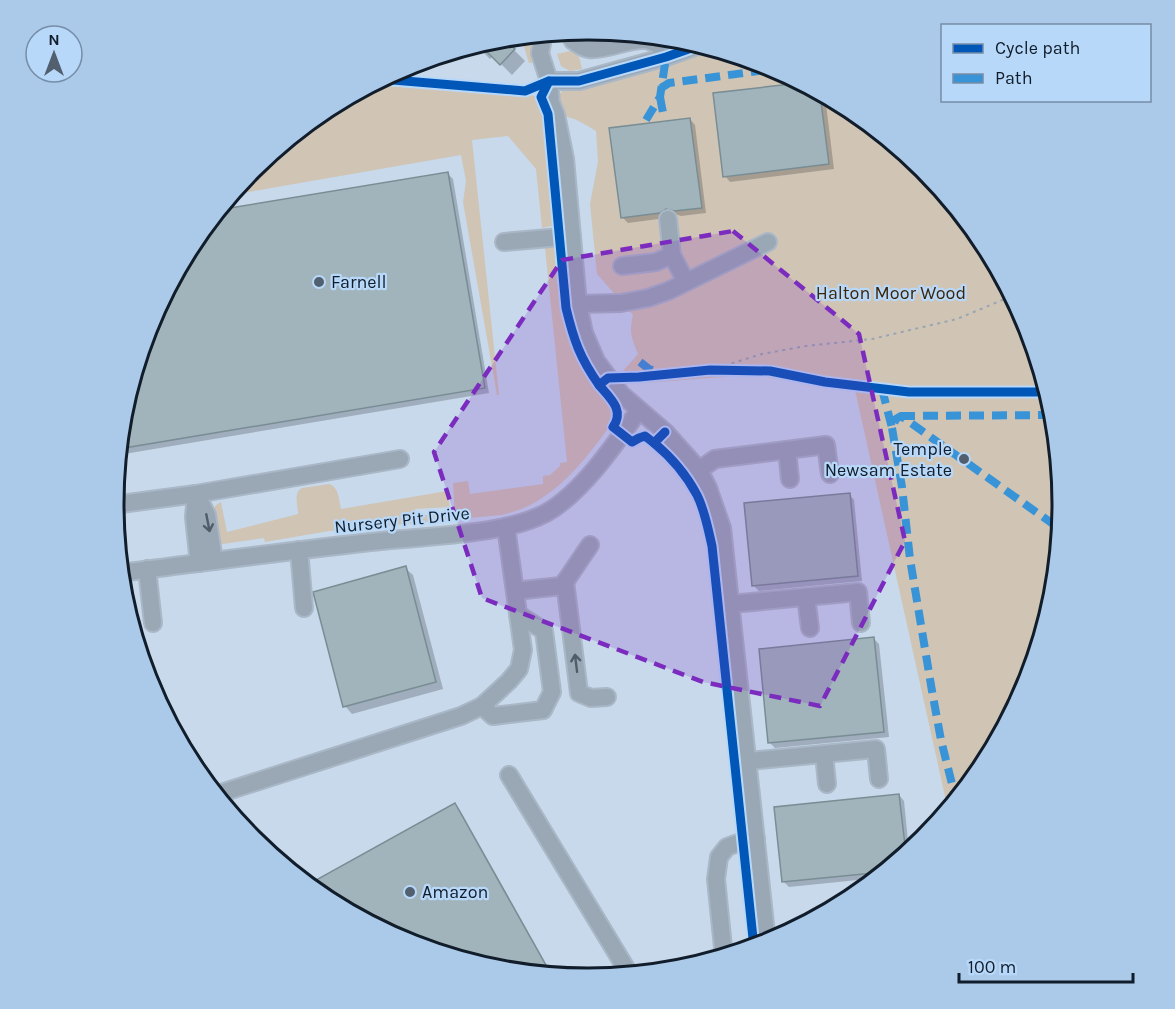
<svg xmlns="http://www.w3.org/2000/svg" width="1175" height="1009" viewBox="0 0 1175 1009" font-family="Karla,sans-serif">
	<rect width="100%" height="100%" fill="#c7d9eb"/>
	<g fill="#d0c4b5">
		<path d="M535,35L532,53L534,61L532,63H529L521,37Z"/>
		<path d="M709,48L769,66L851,110L923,169L982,241L1026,323L1053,412L1062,505L1053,597L1026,686L982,768L948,810L855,390L749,375L646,383L622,372L638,354C631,336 629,333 633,315L597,274L590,204L598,162L596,131C580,122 564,109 546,123L555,225L542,228L536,169L508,136L472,140L499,395H497L463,202L466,181L461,155L231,195L252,169L324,110L370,85L555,97L568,87L590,82Z"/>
		<path d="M570,51C580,51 580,61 582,69L570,71L561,66L557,54Z"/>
		<path d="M551,246H558C562,282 563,321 577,356C581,364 585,373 590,381C600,395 612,402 614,420C590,454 563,490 524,508C517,511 509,513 501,515L329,531L265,542L264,538L216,545L212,512L216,505L221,502L227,532L298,514C298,505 293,493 302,488L329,484C339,487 339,500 341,509L447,491L450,507L415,509L416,515H455L453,483L468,481L470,494L543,484V476L550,475L560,466V463L567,462L545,248Z"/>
	</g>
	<g fill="#0003">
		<path d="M502,38L525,61L512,75L493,56L490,59L476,45Z"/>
		<path d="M802,84L825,96L834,169L730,182L725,176L714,95Z"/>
		<path d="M690,119L695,125L706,213L681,216L672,213L666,218L628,223L622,217Z"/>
		<path d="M448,174L453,179L489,393L118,455L122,412L149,323L193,241L217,212Z"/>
		<path d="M849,494L854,500L862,581L759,591L754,586Z"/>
		<path d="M405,568L413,575L443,689L352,714L345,706Z"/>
		<path d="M874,639L879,644L889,737L775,748L770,743Z"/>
		<path d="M899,795L904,801L909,851L877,878L789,887L784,882Z"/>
		<path d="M455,805L460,810L553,976L495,970L406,943L324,899L309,886Z"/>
	</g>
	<g fill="#a1b4bb" stroke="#798d94" stroke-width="1.5">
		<path d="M502,38H504L515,49L500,65L479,44Z"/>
		<path d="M800,83L820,94L829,164L723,177L713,93Z"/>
		<path d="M690,118L702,208L674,211L666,209L660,213L621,218L609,128Z"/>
		<path d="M448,172L485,388L118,449L122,412L149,323L193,241L218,210Z"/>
		<path d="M850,493L858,576L752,586L744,503Z"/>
		<path d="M406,566L436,682L343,707L313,592Z"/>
		<path d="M874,637L884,732L768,743L759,649Z"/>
		<path d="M899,794L906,854L884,872L782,882L774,807Z"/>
		<path d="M455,803L552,976L495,970L406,943L324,899L307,885Z"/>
	</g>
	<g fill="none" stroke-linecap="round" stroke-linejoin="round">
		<defs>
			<g id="minor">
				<path d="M569,32L573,41C578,44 584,49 589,49C616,52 651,22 666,57"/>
				<path d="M541,35L542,43L540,53L549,81L551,103L556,115L565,159L578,304L584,333L596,361L621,394L665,432L699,470L708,488L722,528L767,943"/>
				<path d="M549,81H579L666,57L700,45"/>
				<path d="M668,219L672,255L686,282"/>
				<path d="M504,242L572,236"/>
				<path d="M622,266L656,262L672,255"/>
				<path d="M578,304L621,303L648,298L668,291L768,242"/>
				<path d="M787,450L790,479"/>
				<path d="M699,470L715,459L826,445L830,474"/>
				<path d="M113,505L196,494L400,459"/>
				<path d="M299,550L304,608"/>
				<path d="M199,563L194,517L196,494L207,515L214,561"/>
				<path d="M147,569L153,623"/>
				<path d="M120,573C207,562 294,550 381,541C419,537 457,536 494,529C512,526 529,522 546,513C582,493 616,443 639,410"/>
				<path d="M565,582L579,693L591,698L607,697"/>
				<path d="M515,591L561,586L565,582L590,545"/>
				<path d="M806,597L810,628"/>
				<path d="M731,604L858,592L861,623"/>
				<path d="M482,706L493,716L543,710L552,692L544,631L518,614"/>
				<path d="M824,754L827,784"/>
				<path d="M748,761L876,749L879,779"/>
				<path d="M509,775L630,975"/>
				<path d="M215,795L461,716L482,706L509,681L519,669L523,650L506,527"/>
				<path d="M724,957L716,879L719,857L727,847L743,841L756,839"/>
			</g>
		</defs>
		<use href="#minor" stroke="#a9b7c6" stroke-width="20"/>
		<path stroke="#98a5b2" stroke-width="2" stroke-dasharray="3 4.5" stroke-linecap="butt" d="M710,370L762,354L806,346L872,339L957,319L1012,296"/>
		<use href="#minor" stroke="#9aa8b6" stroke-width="16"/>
		<g stroke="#3894d7" stroke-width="8" stroke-dasharray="15 8" stroke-linecap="butt">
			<path d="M661,88L669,83L774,69"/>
			<path d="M660,97L664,118"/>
			<path d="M646,120L660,97L666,57"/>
			<path d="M640,362L649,369L658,372"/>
			<path d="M882,389L892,428L896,419L901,416L1060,529"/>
			<path d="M900,416L1053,415"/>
			<path d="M892,428L902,487L910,559L932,691L941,740L956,800"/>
		</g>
		<defs>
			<g id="cycleway">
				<path d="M381,79L525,91L549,81H579L666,57L700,45"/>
				<path d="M549,81L541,97L548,114L566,308C574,341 580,358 599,385L608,378L639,377L710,370L770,371L825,382L909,392H1047"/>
				<path d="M599,385C610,398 625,410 613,427L632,442L639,438L645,436L654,443"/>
				<path d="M665,432L654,443C671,457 687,476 697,495C705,511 708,529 712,546L754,948"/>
			</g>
		</defs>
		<use href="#cycleway" stroke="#b8d8fa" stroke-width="13"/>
		<use href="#cycleway" stroke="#0057b8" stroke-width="9"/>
	</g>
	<defs><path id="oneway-shaft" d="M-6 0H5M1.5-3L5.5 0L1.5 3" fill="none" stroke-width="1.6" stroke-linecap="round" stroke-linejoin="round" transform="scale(1.5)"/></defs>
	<g stroke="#4f5c69">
		<use href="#oneway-shaft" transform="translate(208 523) rotate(79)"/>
		<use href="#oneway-shaft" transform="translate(576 663) rotate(-97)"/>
	</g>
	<path fill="#7b2cbf" fill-opacity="0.2" stroke="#7b2cbf" stroke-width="4.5" stroke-dasharray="12 8" stroke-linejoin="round" d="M733,231L859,334L905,541L820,706L703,682L482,598L434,452L562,260Z"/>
	<g fill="#515f6e" stroke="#b8d8fa" stroke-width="2">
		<circle cx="319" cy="282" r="6"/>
		<circle cx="964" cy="459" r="6"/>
		<circle cx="410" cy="892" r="6"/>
	</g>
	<g text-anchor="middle" stroke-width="4.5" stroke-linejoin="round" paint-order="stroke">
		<g font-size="18" fill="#111d2a" stroke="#b8d8fa" text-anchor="start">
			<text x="331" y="288">Farnell</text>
			<text x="952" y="455" text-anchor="end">Temple<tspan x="952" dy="21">Newsam Estate</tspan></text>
			<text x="422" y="898">Amazon</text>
		</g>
		<g font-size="18" fill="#3b2508" stroke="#b8d8fa">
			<text x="891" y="299">Halton Moor Wood</text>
		</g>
		<g font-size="18" fill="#111d2a" stroke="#b8d8fa">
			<text transform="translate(402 520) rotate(-6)" y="6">Nursery Pit Drive</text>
		</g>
	</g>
	<path d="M0 0H1175V1009H0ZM124 504a464 464 0 1 1 928 0a464 464 0 1 1-928 0Z" fill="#abc9e9" fill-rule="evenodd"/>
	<path fill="none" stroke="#111d2a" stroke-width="3" d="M124 504a464 464 0 1 1 928 0a464 464 0 1 1-928 0Z"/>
	<rect x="941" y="24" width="210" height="78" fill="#b8d8fa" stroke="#758da7" stroke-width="1.5"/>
	<rect x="953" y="44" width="30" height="9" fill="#0057b8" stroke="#758da7" stroke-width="1.5"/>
	<text x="995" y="54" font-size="18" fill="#111d2a">Cycle path</text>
	<rect x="953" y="74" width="30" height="9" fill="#3894d7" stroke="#758da7" stroke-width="1.5"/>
	<text x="995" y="84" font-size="18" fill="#111d2a">Path</text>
	<g transform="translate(54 54)"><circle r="28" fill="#b8d8fa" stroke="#758da7" stroke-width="1.5"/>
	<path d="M0-4.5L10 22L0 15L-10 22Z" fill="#515f6e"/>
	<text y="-9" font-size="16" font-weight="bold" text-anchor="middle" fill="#111d2a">N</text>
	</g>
	<path d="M959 973v9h174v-9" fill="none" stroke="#111d2a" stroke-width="3"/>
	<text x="968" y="973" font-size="18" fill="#111d2a" stroke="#b8d8fa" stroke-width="4.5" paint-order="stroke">100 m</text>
</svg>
